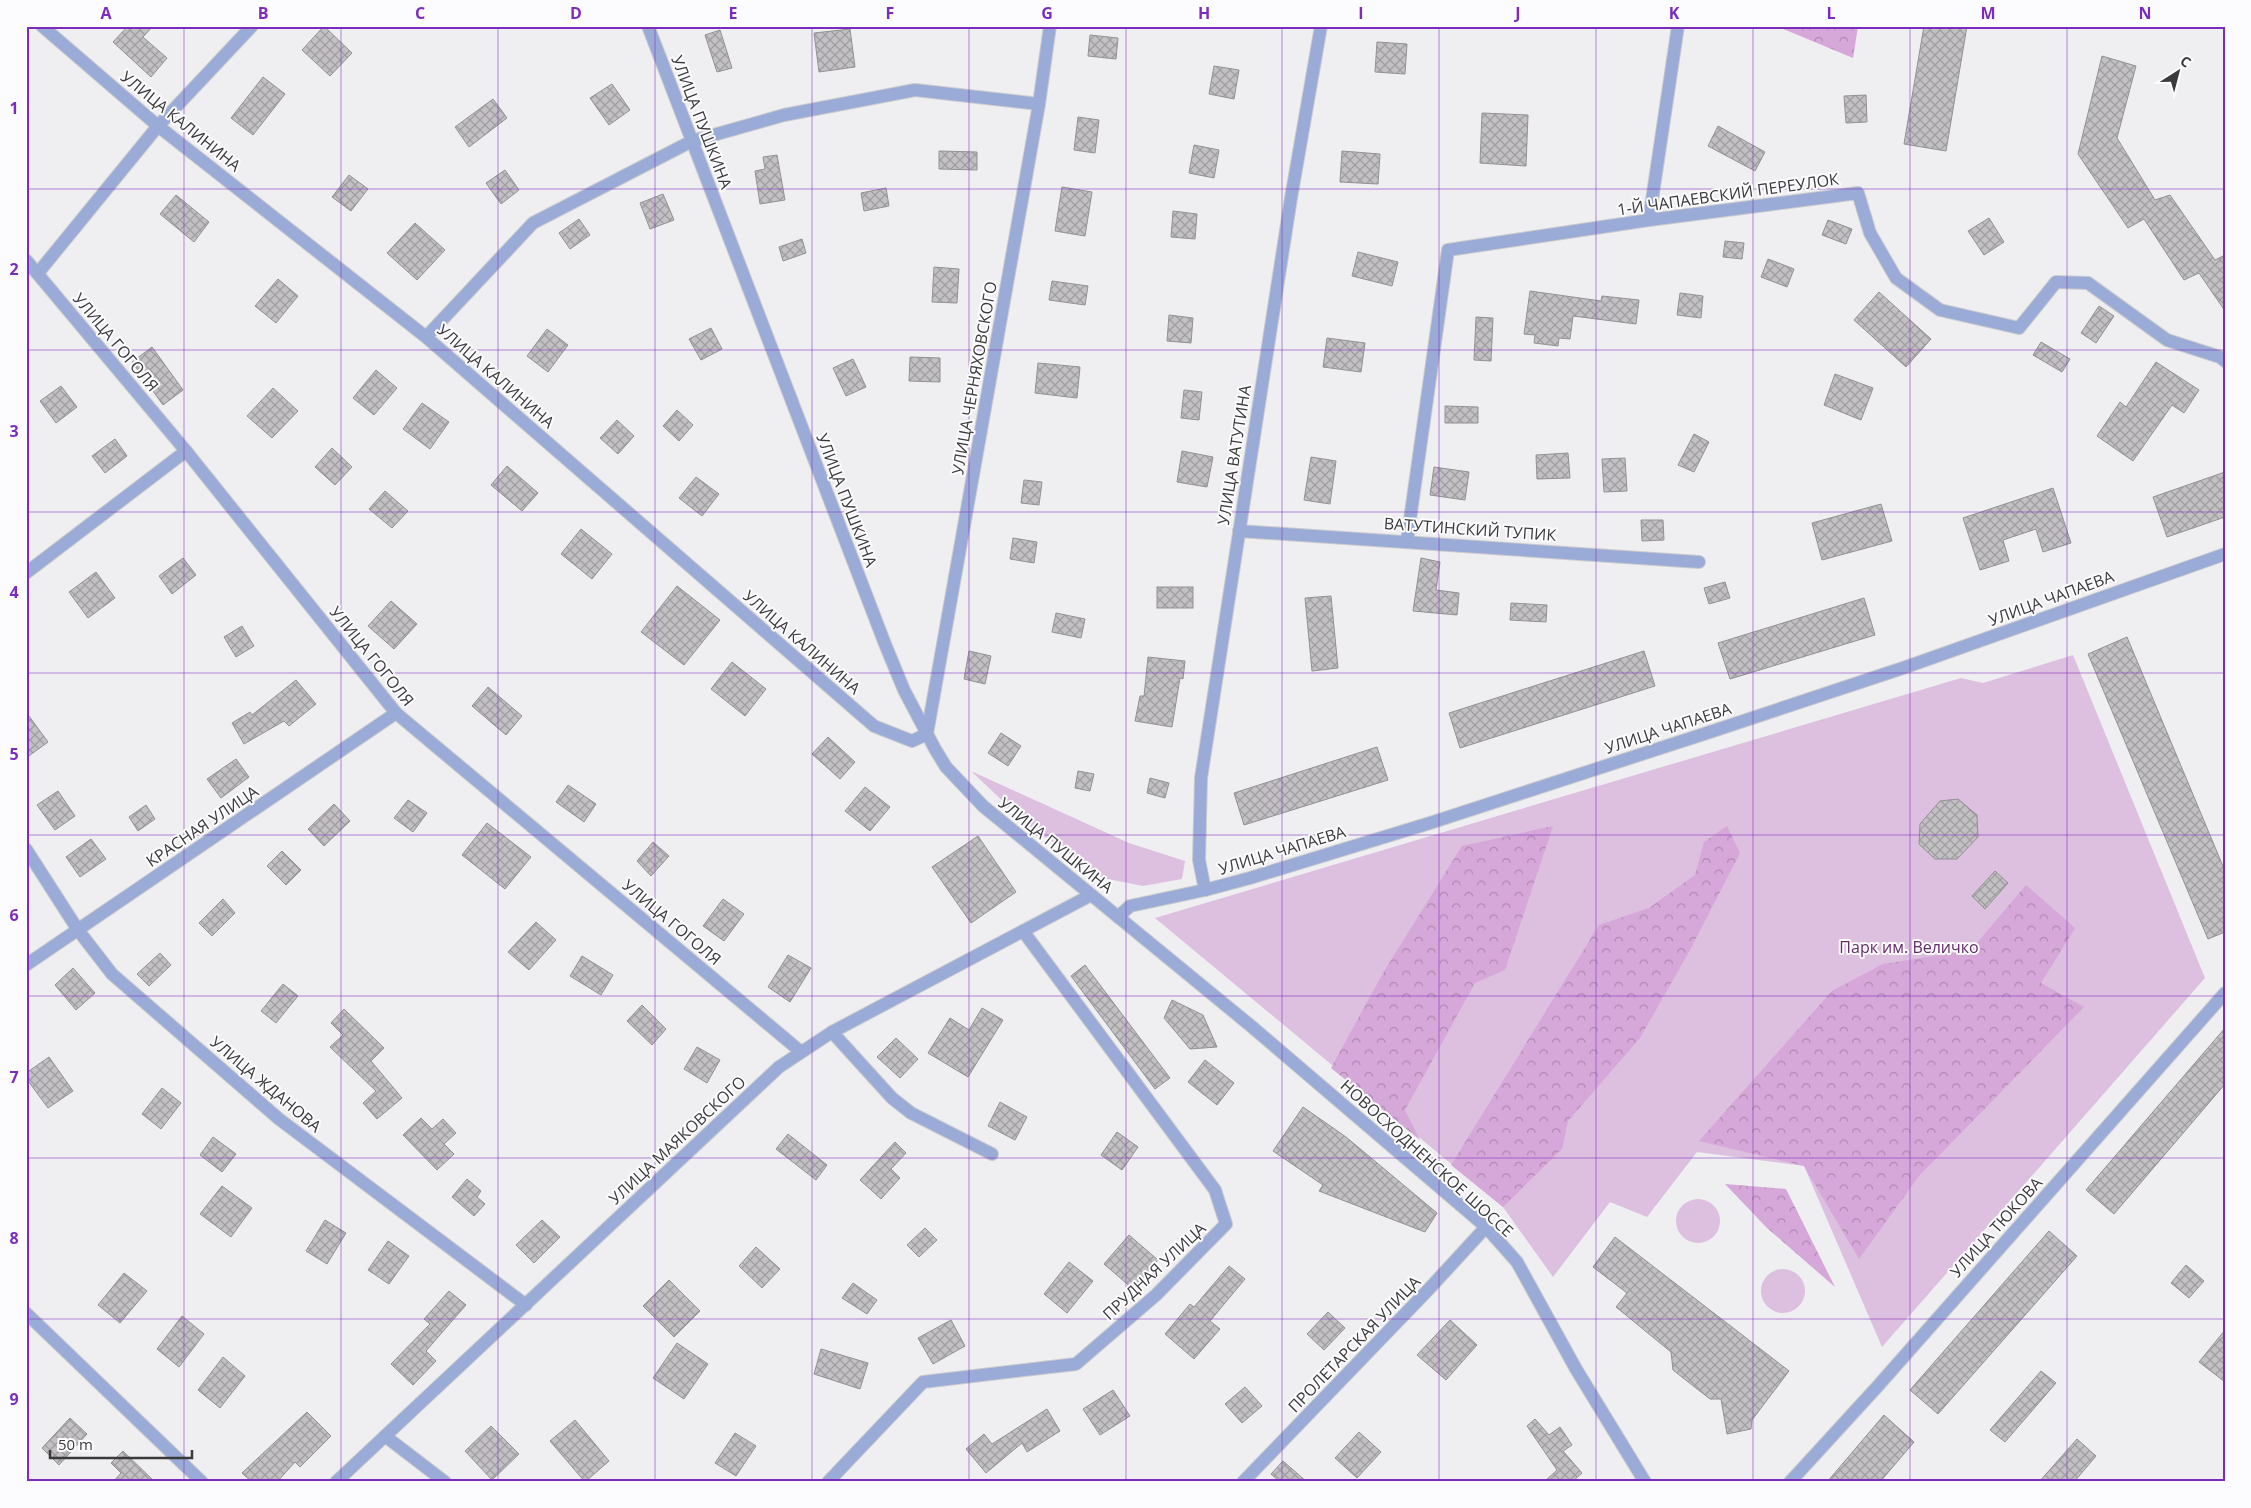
<svg xmlns="http://www.w3.org/2000/svg" width="2251" height="1508" viewBox="0 0 2251 1508" font-family="'Open Sans',sans-serif">
	<defs>
		<pattern id="forest-crowns" width="20" height="18" patternUnits="userSpaceOnUse" patternTransform="scale(1.25)"><rect width="20" height="18" fill="#d6a7d9"/><path d="M2 6a3 3 0 1 1 6 0M12 15a3 3 0 1 1 6 0" fill="none" stroke="#af89b1"/></pattern>
		<pattern id="building-cross-hatch" width="8" height="8" patternUnits="userSpaceOnUse" patternTransform="scale(1.25)"><rect width="8" height="8" fill="#c2c0c3"/><path d="M0 0l8 8M0 8l8-8" fill="none" stroke="#9f9da0"/></pattern>
	</defs>
	<rect width="100%" height="100%" fill="#efeff2"/>
	<g fill="#ddbfdf">
		<path d="M2073,655L2205,978L1882,1347L1804,1166L1697,1152L1647,1217L1610,1202L1553,1277L1503,1207L1155,918L1961,678L1983,683Z"/>
		<path d="M971,771L1129,843L1185,861L1182,879L1143,886L1103,878L1028,825Z"/>
		<circle cx="1698" cy="1221" r="22"/>
		<circle cx="1783" cy="1291" r="22"/>
	</g>
	<g fill="url(#forest-crowns)">
		<path d="M1776,26H1858L1853,58Z"/>
		<path d="M1553,826L1505,970L1475,983L1405,1110L1420,1140L1331,1068L1383,973L1462,846Z"/>
		<path d="M1727,826L1740,853L1690,950L1640,1038L1568,1121L1562,1149L1503,1207L1451,1165L1599,925L1649,908L1695,875L1704,842Z"/>
		<path d="M2026,885L2075,928L2041,983L2084,1007L1919,1176L1859,1259L1804,1166L1699,1141L1832,991L1883,964L1971,950Z"/>
		<path d="M1725,1184L1786,1189L1835,1287L1767,1228Z"/>
	</g>
	<g fill="url(#building-cross-hatch)" stroke="#929194">
		<path d="M128,26H153L143,37L167,58L151,77L113,42Z"/>
		<path d="M324,26L352,53L330,76L302,50Z"/>
		<path d="M1924,26H1967L1946,151L1904,144Z"/>
		<path d="M850,29L855,67L819,72L814,33Z"/>
		<path d="M720,30L732,68L717,72L705,35Z"/>
		<path d="M1090,35L1118,38L1116,59L1088,56Z"/>
		<path d="M1377,42L1407,44L1405,74L1375,72Z"/>
		<path d="M2102,56L2136,66L2117,138L2155,200L2170,195L2215,260L2225,255V311L2199,273L2184,280L2144,219L2128,228L2078,154Z"/>
		<path d="M1214,66L1239,70L1234,99L1209,94Z"/>
		<path d="M263,77L285,94L253,135L231,118Z"/>
		<path d="M612,84L630,110L609,125L590,98Z"/>
		<path d="M1866,95L1867,122L1846,123L1844,96Z"/>
		<path d="M493,99L507,118L469,147L455,127Z"/>
		<path d="M1482,113L1528,115L1526,166L1480,163Z"/>
		<path d="M1078,117L1099,120L1095,153L1074,150Z"/>
		<path d="M1718,126L1765,152L1755,171L1708,146Z"/>
		<path d="M1194,145L1219,150L1214,178L1189,173Z"/>
		<path d="M939,151L977,152V170L939,169Z"/>
		<path d="M1342,151L1380,154L1378,184L1340,182Z"/>
		<path d="M777,155L785,200L760,204L755,171L765,169L763,157Z"/>
		<path d="M505,170L519,190L501,204L486,183Z"/>
		<path d="M349,175L368,189L351,211L332,197Z"/>
		<path d="M1062,187L1092,192L1085,236L1055,231Z"/>
		<path d="M886,188L889,206L864,211L861,193Z"/>
		<path d="M663,194L674,220L650,229L640,203Z"/>
		<path d="M176,195L209,222L194,242L160,214Z"/>
		<path d="M1173,211L1197,214L1195,239L1171,237Z"/>
		<path d="M1989,218L2004,242L1984,255L1968,231Z"/>
		<path d="M579,219L590,235L570,249L559,233Z"/>
		<path d="M1828,220L1852,229L1846,244L1822,235Z"/>
		<path d="M415,223L445,250L417,280L387,253Z"/>
		<path d="M802,239L806,253L783,261L779,247Z"/>
		<path d="M1725,241L1744,243L1742,259L1723,257Z"/>
		<path d="M1358,252L1398,262L1392,286L1352,276Z"/>
		<path d="M1768,259L1794,269L1787,287L1761,277Z"/>
		<path d="M934,267L959,269L957,303L932,302Z"/>
		<path d="M278,279L298,296L276,323L255,306Z"/>
		<path d="M1052,281L1088,286L1085,305L1049,300Z"/>
		<path d="M1530,291L1601,301L1602,296L1639,300L1636,324L1573,316L1570,339L1559,338L1558,346L1534,343L1535,335L1524,334Z"/>
		<path d="M1879,292L1931,339L1906,367L1854,320Z"/>
		<path d="M1680,293L1703,296L1701,318L1677,315Z"/>
		<path d="M2099,306L2114,316L2096,343L2081,333Z"/>
		<path d="M1169,315L1193,318L1191,343L1167,341Z"/>
		<path d="M1476,317L1493,318L1491,361L1474,360Z"/>
		<path d="M711,328L722,349L701,360L689,339Z"/>
		<path d="M547,329L568,345L548,372L527,356Z"/>
		<path d="M1327,338L1365,343L1361,372L1323,367Z"/>
		<path d="M2041,342L2070,359L2062,372L2033,355Z"/>
		<path d="M152,347L183,390L163,405L132,362Z"/>
		<path d="M910,357L940,358V382L909,381Z"/>
		<path d="M853,359L866,387L846,396L833,368Z"/>
		<path d="M2156,362L2199,390L2184,413L2172,405L2133,461L2097,436L2120,402L2126,407Z"/>
		<path d="M1038,363L1080,367L1077,398L1035,393Z"/>
		<path d="M376,370L397,388L374,415L353,398Z"/>
		<path d="M1835,374L1873,388L1861,420L1824,405Z"/>
		<path d="M61,386L77,407L56,423L40,401Z"/>
		<path d="M273,388L298,411L272,438L247,416Z"/>
		<path d="M1184,390L1202,392L1199,420L1181,418Z"/>
		<path d="M422,403L449,422L430,449L403,429Z"/>
		<path d="M1445,406L1478,407V423H1445Z"/>
		<path d="M677,410L693,425L679,441L663,426Z"/>
		<path d="M617,420L634,436L618,454L600,438Z"/>
		<path d="M1694,434L1709,442L1694,472L1678,465Z"/>
		<path d="M115,439L127,456L105,473L92,456Z"/>
		<path d="M332,448L352,467L335,485L315,467Z"/>
		<path d="M1182,451L1213,457L1207,487L1177,482Z"/>
		<path d="M1568,453L1570,478L1537,479L1536,455Z"/>
		<path d="M1311,457L1336,461L1330,504L1304,500Z"/>
		<path d="M1625,458L1627,491L1604,492L1602,459Z"/>
		<path d="M507,466L538,493L522,511L491,485Z"/>
		<path d="M1434,467L1469,472L1465,500L1430,495Z"/>
		<path d="M2225,472V517L2167,537L2153,497Z"/>
		<path d="M696,477L719,494L702,516L679,498Z"/>
		<path d="M1024,480L1042,482L1039,505L1021,503Z"/>
		<path d="M2053,488L2071,543L2043,552L2036,529L2003,540L2009,561L1980,570L1963,518Z"/>
		<path d="M385,491L408,511L392,528L369,509Z"/>
		<path d="M1881,504L1892,541L1822,560L1812,523Z"/>
		<path d="M1641,520H1663L1664,540L1642,541Z"/>
		<path d="M581,529L612,554L592,579L561,554Z"/>
		<path d="M1013,538L1037,542L1034,563L1010,559Z"/>
		<path d="M183,558L196,575L172,594L159,576Z"/>
		<path d="M1421,558L1440,562L1436,590L1459,593L1457,615L1413,611Z"/>
		<path d="M96,572L115,598L88,618L69,592Z"/>
		<path d="M1725,582L1730,598L1709,604L1704,588Z"/>
		<path d="M677,586L720,620L684,665L641,632Z"/>
		<rect x="1157" y="587" width="36" height="21"/>
		<path d="M1331,596L1338,668L1312,671L1305,598Z"/>
		<path d="M1864,598L1875,635L1730,679L1718,643Z"/>
		<path d="M391,601L417,624L394,649L368,626Z"/>
		<path d="M1511,603L1547,605L1546,622L1510,620Z"/>
		<path d="M1056,613L1085,619L1081,638L1052,632Z"/>
		<path d="M242,626L254,646L236,657L224,637Z"/>
		<path d="M2127,637L2225,871V932L2208,939L2088,654Z"/>
		<path d="M969,651L991,656L985,684L964,679Z"/>
		<path d="M1644,651L1655,686L1460,748L1449,713Z"/>
		<path d="M1148,657L1185,661L1183,679L1180,678L1172,727L1135,721L1140,696H1144Z"/>
		<path d="M732,662L766,689L745,716L711,689Z"/>
		<path d="M296,680L316,704L289,726L284,721L244,744L232,723L250,712L252,715Z"/>
		<path d="M488,687L522,716L506,735L472,706Z"/>
		<path d="M26,712L48,742L26,758Z"/>
		<path d="M1001,733L1021,746L1008,766L988,753Z"/>
		<path d="M828,737L855,762L840,779L812,754Z"/>
		<path d="M1377,747L1388,780L1244,825L1234,793Z"/>
		<path d="M236,759L249,777L221,798L207,779Z"/>
		<path d="M1078,771L1094,774L1090,791L1075,788Z"/>
		<path d="M1150,778L1169,783L1165,798L1147,793Z"/>
		<path d="M568,785L596,804L584,822L556,802Z"/>
		<path d="M865,787L890,807L870,831L845,811Z"/>
		<path d="M58,791L75,816L55,830L37,805Z"/>
		<path d="M1958,799L1977,815L1978,837L1957,859H1935L1919,844L1920,824L1940,801Z"/>
		<path d="M408,800L427,813L413,832L394,818Z"/>
		<path d="M334,804L350,821L324,846L308,829Z"/>
		<path d="M146,805L155,819L138,831L129,817Z"/>
		<path d="M487,823L531,857L505,889L462,855Z"/>
		<path d="M978,836L1016,892L971,923L932,867Z"/>
		<path d="M91,839L106,859L80,877L66,857Z"/>
		<path d="M653,842L669,856L651,876L637,861Z"/>
		<path d="M282,851L301,870L286,885L267,866Z"/>
		<path d="M1995,871L2008,883L1985,909L1972,896Z"/>
		<path d="M223,899L235,913L212,936L199,923Z"/>
		<path d="M723,899L744,914L724,941L703,926Z"/>
		<path d="M536,922L556,940L529,970L508,952Z"/>
		<path d="M160,953L171,965L149,986L137,974Z"/>
		<path d="M788,955L811,968L790,1002L768,987Z"/>
		<path d="M582,956L613,975L601,995L570,976Z"/>
		<path d="M1085,965L1170,1078L1155,1089L1071,976Z"/>
		<path d="M73,968L95,993L76,1010L55,985Z"/>
		<path d="M283,984L298,996L276,1023L261,1011Z"/>
		<path d="M1172,1000L1203,1015L1217,1047L1190,1049L1164,1018Z"/>
		<path d="M642,1005L666,1029L652,1045L627,1021Z"/>
		<path d="M982,1008L1003,1020L968,1077L928,1053L950,1018L969,1030Z"/>
		<path d="M344,1009L384,1048L371,1061L402,1098L377,1119L363,1103L376,1091L330,1047L343,1035L331,1023Z"/>
		<path d="M2225,1028V1084L2114,1214L2086,1190Z"/>
		<path d="M896,1038L918,1059L900,1078L877,1057Z"/>
		<path d="M697,1047L720,1060L707,1083L684,1069Z"/>
		<path d="M49,1057L73,1091L48,1108L26,1078V1073Z"/>
		<path d="M1205,1060L1234,1083L1217,1105L1188,1082Z"/>
		<path d="M162,1088L181,1103L161,1129L142,1114Z"/>
		<path d="M1000,1102L1027,1117L1015,1140L988,1126Z"/>
		<path d="M1303,1107L1346,1137L1437,1213L1425,1232L1319,1191L1323,1185L1273,1151Z"/>
		<path d="M421,1118L432,1129L443,1119L456,1133L444,1144L454,1154L437,1170L403,1135Z"/>
		<path d="M1117,1132L1138,1147L1122,1170L1101,1155Z"/>
		<path d="M788,1134L827,1165L816,1180L776,1149Z"/>
		<path d="M213,1137L236,1154L222,1172L200,1155Z"/>
		<path d="M895,1142L906,1153L891,1169L900,1178L881,1199L860,1180Z"/>
		<path d="M467,1179L481,1191L477,1197L485,1204L474,1216L452,1197Z"/>
		<path d="M222,1186L252,1208L231,1237L200,1214Z"/>
		<path d="M325,1220L346,1233L327,1264L306,1251Z"/>
		<path d="M542,1220L560,1237L534,1263L516,1245Z"/>
		<path d="M925,1228L937,1240L919,1257L907,1245Z"/>
		<path d="M2049,1231L2077,1256L1938,1414L1910,1390Z"/>
		<path d="M1129,1235L1158,1260L1133,1289L1104,1264Z"/>
		<path d="M1615,1237L1789,1371L1752,1420L1751,1429L1727,1434L1721,1399H1710L1673,1370L1671,1352L1616,1307L1627,1293L1593,1267Z"/>
		<path d="M388,1241L409,1256L389,1284L368,1270Z"/>
		<path d="M756,1247L780,1269L762,1288L739,1266Z"/>
		<path d="M1069,1262L1093,1281L1067,1313L1044,1294Z"/>
		<path d="M2186,1265L2204,1281L2189,1298L2171,1283Z"/>
		<path d="M1229,1266L1245,1279L1210,1321L1220,1329L1194,1359L1165,1334L1190,1304L1194,1307Z"/>
		<path d="M124,1273L147,1291L120,1323L98,1305Z"/>
		<path d="M669,1280L700,1311L674,1337L643,1306Z"/>
		<path d="M853,1283L877,1300L867,1314L842,1298Z"/>
		<path d="M449,1291L466,1305L426,1351L436,1361L413,1385L391,1364L430,1324L424,1319Z"/>
		<path d="M1328,1312L1345,1328L1324,1350L1307,1334Z"/>
		<path d="M182,1316L204,1334L179,1367L157,1349Z"/>
		<path d="M951,1320L965,1346L933,1364L918,1338Z"/>
		<path d="M1450,1320L1477,1345L1446,1380L1417,1355Z"/>
		<path d="M2225,1330V1382L2199,1362Z"/>
		<path d="M677,1343L708,1364L684,1399L653,1378Z"/>
		<path d="M821,1349L868,1363L860,1389L814,1374Z"/>
		<path d="M223,1357L245,1376L220,1408L198,1390Z"/>
		<path d="M2041,1371L2056,1383L2005,1442L1990,1430Z"/>
		<path d="M1245,1387L1262,1406L1242,1423L1225,1404Z"/>
		<path d="M1113,1390L1130,1416L1100,1435L1083,1409Z"/>
		<path d="M1047,1409L1060,1431L1027,1452L1022,1443L986,1473L966,1449L984,1434L992,1444Z"/>
		<path d="M307,1412L331,1436L300,1467L295,1462L277,1482H252L242,1473Z"/>
		<path d="M1884,1415L1914,1442L1880,1482H1827Z"/>
		<path d="M70,1418L87,1434L59,1465L42,1448Z"/>
		<path d="M1535,1419L1549,1435L1560,1427L1572,1445L1563,1451L1582,1473L1572,1482H1544L1557,1470L1527,1426Z"/>
		<path d="M575,1420L609,1461L585,1482L550,1441Z"/>
		<path d="M491,1426L519,1454L492,1480L465,1451Z"/>
		<path d="M1359,1432L1381,1452L1357,1478L1335,1458Z"/>
		<path d="M735,1433L756,1446L736,1476L715,1463Z"/>
		<path d="M2077,1439L2096,1456L2074,1482H2039Z"/>
		<path d="M123,1451L155,1482H113L121,1473L111,1463Z"/>
		<path d="M1283,1461L1307,1482H1280L1271,1474Z"/>
	</g>
	<g fill="none" stroke-linecap="round" stroke-linejoin="round">
		<defs>
			<g id="minor">
				<path d="M42,26L158,126L426,337L874,726L912,741L927,734L1039,104L1050,26"/>
				<path d="M648,26L885,644L904,690L935,749L946,767L983,806L1251,1026L1486,1227L1517,1262L1576,1369L1645,1482"/>
				<path d="M1649,220L1678,26"/>
				<path d="M26,260L186,451L396,713L800,1051"/>
				<path d="M38,273L158,126L252,26"/>
				<path d="M426,337L533,223L692,141L784,115L915,90L1039,104"/>
				<path d="M1239,531L1699,562"/>
				<path d="M1407,541L1448,250L1649,220L1858,193L1870,233L1896,278L1940,310L2019,328L2056,282L2088,283L2167,340L2220,357L2225,361"/>
				<path d="M26,573L186,451"/>
				<path d="M26,849L78,930L112,974L279,1119L526,1305"/>
				<path d="M1205,890L1199,860L1201,778L1291,198L1321,26"/>
				<path d="M1118,917L1130,906L1205,890L1250,878L1430,823L1713,731L1906,667L2225,554"/>
				<path d="M26,965L396,713"/>
				<path d="M832,1032L892,1098L911,1113L992,1154"/>
				<path d="M26,1313L202,1482"/>
				<path d="M385,1436L445,1482"/>
				<path d="M336,1482L779,1067L832,1032L1091,895"/>
				<path d="M828,1482L923,1382L1076,1364L1156,1295L1226,1224L1215,1190L1023,931"/>
				<path d="M1243,1482L1429,1289L1486,1227"/>
				<path d="M1790,1482L1877,1387L2225,993"/>
			</g>
		</defs>
		<use href="#minor" stroke="#cbcbcd" stroke-width="14"/>
		<use href="#minor" stroke="#99abd6" stroke-width="12"/>
	</g>
	<path fill="none" stroke="#7b2cbf" stroke-width="1" stroke-opacity="0.55" d="M184,26V1482M341,26V1482M498,26V1482M655,26V1482M812,26V1482M969,26V1482M1126,26V1482M1282,26V1482M1439,26V1482M1596,26V1482M1753,26V1482M1910,26V1482M2067,26V1482M26,189H2225M26,350H2225M26,512H2225M26,673H2225M26,835H2225M26,996H2225M26,1158H2225M26,1319H2225"/>
	<g text-anchor="middle" stroke-width="4" stroke-linejoin="round" paint-order="stroke">
		<g font-size="16" fill="#3a3a3b" stroke="#fcfcff">
			<text transform="translate(181 121) rotate(39)" y="6">УЛИЦА КАЛИНИНА</text>
			<text transform="translate(702 122) rotate(69)" y="6">УЛИЦА ПУШКИНА</text>
			<text transform="translate(1728 194) rotate(-8)" y="6">1-Й ЧАПАЕВСКИЙ ПЕРЕУЛОК</text>
			<text transform="translate(116 342) rotate(50)" y="6">УЛИЦА ГОГОЛЯ</text>
			<text transform="translate(496 376) rotate(41)" y="6">УЛИЦА КАЛИНИНА</text>
			<text transform="translate(974 378) rotate(-80)" y="6">УЛИЦА ЧЕРНЯХОВСКОГО</text>
			<text transform="translate(1234 455) rotate(-81)" y="6">УЛИЦА ВАТУТИНА</text>
			<text transform="translate(847 500) rotate(69)" y="6">УЛИЦА ПУШКИНА</text>
			<text transform="translate(1470 529) rotate(4)" y="6">ВАТУТИНСКИЙ ТУПИК</text>
			<text transform="translate(2051 598) rotate(-20)" y="6">УЛИЦА ЧАПАЕВА</text>
			<text transform="translate(802 642) rotate(41)" y="6">УЛИЦА КАЛИНИНА</text>
			<text transform="translate(372 656) rotate(51)" y="6">УЛИЦА ГОГОЛЯ</text>
			<text transform="translate(1668 728) rotate(-18)" y="6">УЛИЦА ЧАПАЕВА</text>
			<text transform="translate(202 826) rotate(-34)" y="6">КРАСНАЯ УЛИЦА</text>
			<text transform="translate(1056 845) rotate(39)" y="6">УЛИЦА ПУШКИНА</text>
			<text transform="translate(1282 850) rotate(-17)" y="6">УЛИЦА ЧАПАЕВА</text>
			<text transform="translate(672 922) rotate(40)" y="6">УЛИЦА ГОГОЛЯ</text>
			<text transform="translate(266 1084) rotate(40)" y="6">УЛИЦА ЖДАНОВА</text>
			<text transform="translate(677 1140) rotate(-43)" y="6">УЛИЦА МАЯКОВСКОГО</text>
			<text transform="translate(1427 1158) rotate(42)" y="6">НОВОСХОДНЕНСКОЕ ШОССЕ</text>
			<text transform="translate(1996 1227) rotate(-48)" y="6">УЛИЦА ТЮКОВА</text>
			<text transform="translate(1154 1271) rotate(-43)" y="6">ПРУДНАЯ УЛИЦА</text>
			<text transform="translate(1354 1344) rotate(-46)" y="6">ПРОЛЕТАРСКАЯ УЛИЦА</text>
		</g>
		<g font-size="16" fill="#632c69" stroke="#fcfcff">
			<text x="1909" y="953">Парк им. Величко</text>
		</g>
	</g>
	<rect width="2251" height="1508" fill="none" stroke="#fcfcff" stroke-width="55"/>
	<g transform="translate(2178 72) rotate(36)" stroke="#fcfcff" stroke-width="4" paint-order="stroke">
	<path d="M0-4L9 19L0 12L-9 19Z" fill="#3a3a3b"/>
	<text y="-8" font-size="14" font-weight="bold" text-anchor="middle" fill="#3a3a3b">С</text>
	</g>
	<path d="M50 1450v8h142v-8" fill="none" stroke="#3a3a3b" stroke-width="2.5"/>
	<text x="58" y="1450" font-size="15" fill="#3a3a3b" stroke="#fcfcff" stroke-width="4" paint-order="stroke">50 m</text>
	<rect x="28" y="28" width="2196" height="1452" fill="none" stroke="#7b2cbf" stroke-width="2"/>
	<g font-size="16" text-anchor="middle" font-weight="bold" fill="#7b2cbf">
		<text x="106" y="19">A</text>
		<text x="263" y="19">B</text>
		<text x="420" y="19">C</text>
		<text x="576" y="19">D</text>
		<text x="733" y="19">E</text>
		<text x="890" y="19">F</text>
		<text x="1047" y="19">G</text>
		<text x="1204" y="19">H</text>
		<text x="1361" y="19">I</text>
		<text x="1518" y="19">J</text>
		<text x="1674" y="19">K</text>
		<text x="1831" y="19">L</text>
		<text x="1988" y="19">M</text>
		<text x="2145" y="19">N</text>
		<text x="14" y="114">1</text>
		<text x="14" y="275">2</text>
		<text x="14" y="437">3</text>
		<text x="14" y="598">4</text>
		<text x="14" y="760">5</text>
		<text x="14" y="921">6</text>
		<text x="14" y="1083">7</text>
		<text x="14" y="1244">8</text>
		<text x="14" y="1405">9</text>
	</g>
</svg>
